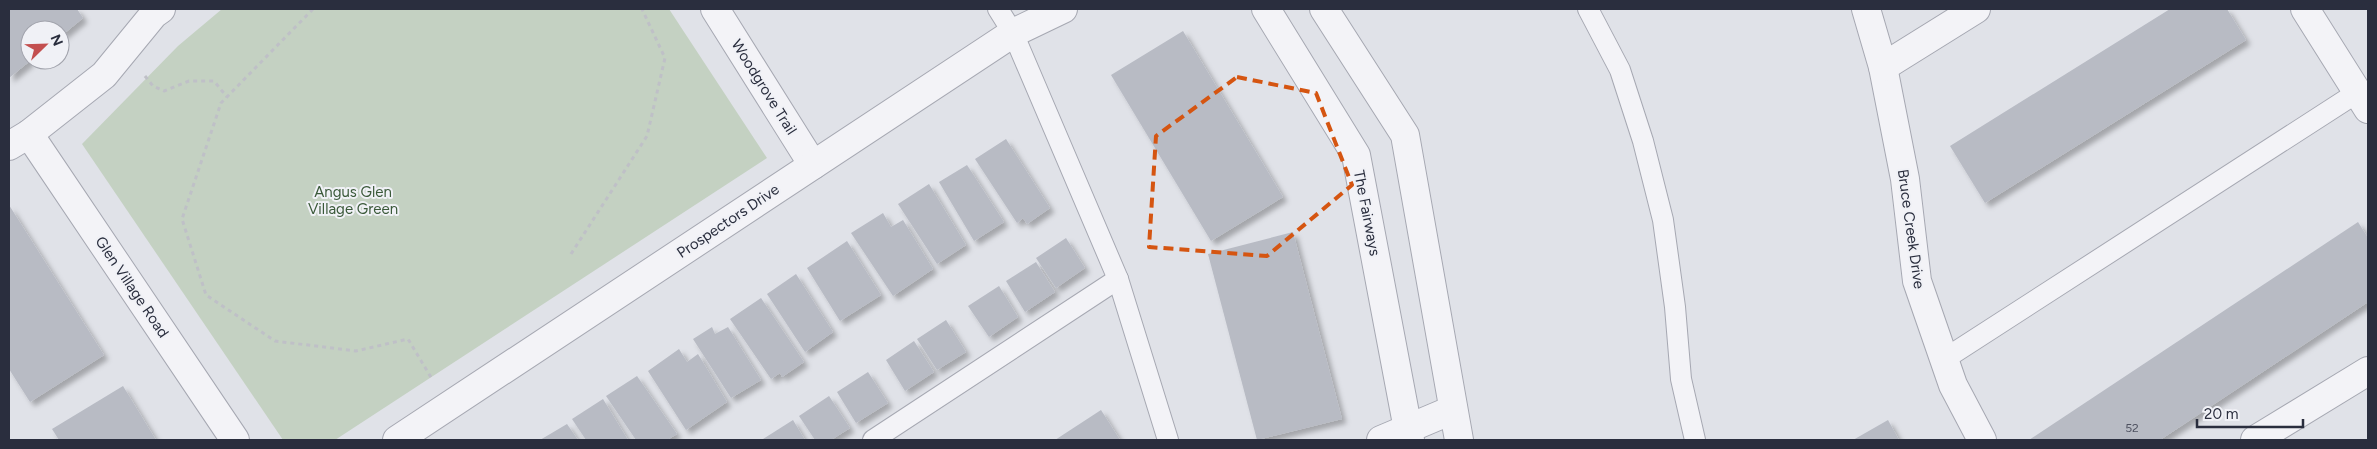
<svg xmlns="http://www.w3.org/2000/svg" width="2377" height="449" viewBox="0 0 2377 449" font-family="Figtree,sans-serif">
	<defs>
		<filter id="shadow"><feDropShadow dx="4.5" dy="4.5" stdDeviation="2.5" flood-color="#0004"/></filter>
	</defs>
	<rect width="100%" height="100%" fill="#e0e2e8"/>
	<path fill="#c4d1c2" d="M222,9H669L767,158L335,440H283L82,144L178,46Z"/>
	<g fill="#b8bbc4" filter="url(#shadow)">
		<path d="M9,9H77L83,18L60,37V30H30V61L9,78Z"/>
		<path d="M2170,9H2227L2246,40L1985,203L1950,146Z"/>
		<path d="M1183,31L1283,197L1211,241L1111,75Z"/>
		<path d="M1006,139L1050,208L1027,224L1023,218L1017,223L975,159Z"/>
		<path d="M967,165L1004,222L974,241L939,182Z"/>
		<path d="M929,184L966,245L937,264L898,204Z"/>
		<path d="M9,205L104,355L30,402L9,369Z"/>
		<path d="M883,213L891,227L903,220L933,269L893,296L851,233Z"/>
		<path d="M2358,222L2368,238V302L2160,440H2029Z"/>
		<path d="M1293,232L1342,419L1257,440L1208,254Z"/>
		<path d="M1066,238L1085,268L1056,288L1036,258Z"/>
		<path d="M847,241L881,295L840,321L807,268Z"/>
		<path d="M1036,262L1055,292L1025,312L1006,281Z"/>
		<path d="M796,274L833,332L805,352L767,294Z"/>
		<path d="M999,286L1018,317L989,337L968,306Z"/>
		<path d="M761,298L804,362L782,377L780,373L771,379L730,319Z"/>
		<path d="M946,320L966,352L937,370L917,339Z"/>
		<path d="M712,327L715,334L728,327L761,380L731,398L693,339Z"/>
		<path d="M914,341L934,372L905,391L886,360Z"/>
		<path d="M679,349L687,362L698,354L727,402L686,430L648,371Z"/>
		<path d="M868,372L888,403L856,423L837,392Z"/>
		<path d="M637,376L677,434L667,440H636L606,396Z"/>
		<path d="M123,386L156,440H59L52,429Z"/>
		<path d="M829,396L850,428L831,440H815L799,416Z"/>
		<path d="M603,399L628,440H586L572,419Z"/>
		<path d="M1101,410L1120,440H1055Z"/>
		<path d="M793,420L805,440H763V439Z"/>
		<path d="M1888,420L1899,440H1853Z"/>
		<path d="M567,424L578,440H540Z"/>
	</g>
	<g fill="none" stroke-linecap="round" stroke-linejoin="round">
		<defs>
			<g id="service">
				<path d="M998,9L1013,33L1118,279L1168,440"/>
				<path d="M1588,9L1620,70L1643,141L1663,220L1675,307L1681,379L1695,440"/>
				<path d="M1943,360L2358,92"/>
				<path d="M873,440L1118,279"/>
			</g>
			<g id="minor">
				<path d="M715,9L813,165"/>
				<path d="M1866,9L1883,67L1905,179L1917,281L1953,385L1982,440"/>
				<path d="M2305,9L2368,109"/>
				<path d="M1883,67L1976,9"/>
				<path d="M29,134L235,440"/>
				<path d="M9,146L29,134L104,75L154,14L161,9"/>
				<path d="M1381,440L1452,410"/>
				<path d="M2255,440L2368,371"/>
			</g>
			<g id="tertiary">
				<path d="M1266,9L1356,155L1410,440"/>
				<path d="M1324,9L1405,135L1459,440"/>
				<path d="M397,440L1013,33L1063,9"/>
			</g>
		</defs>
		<use href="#service" stroke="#a6a8b2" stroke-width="22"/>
		<use href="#minor" stroke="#a6a8b2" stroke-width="30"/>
		<use href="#tertiary" stroke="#a6a8b2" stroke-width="30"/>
		<g stroke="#bfc0c7" stroke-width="3" stroke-dasharray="4 4" stroke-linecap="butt">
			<path d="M313,9L221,103L182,219L206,295L275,341L356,351L408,339L432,379"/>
			<path d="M145,76L153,86L164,91L189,81H214L227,97"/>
			<path d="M571,254L647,136L665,58L642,9"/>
		</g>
		<use href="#service" stroke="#f3f3f7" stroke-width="20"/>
		<use href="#minor" stroke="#f3f3f7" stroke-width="28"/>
		<use href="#tertiary" stroke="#f3f3f7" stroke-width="28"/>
	</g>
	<path fill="none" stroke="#d55511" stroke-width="4" stroke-dasharray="10 6" stroke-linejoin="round" d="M1237,77L1316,93L1352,185L1267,256L1149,247L1156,136Z"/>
	<g text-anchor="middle" stroke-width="4" stroke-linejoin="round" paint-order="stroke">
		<g font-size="12" fill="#4e5160">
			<text x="2132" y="432">52</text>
		</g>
		<g font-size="15" fill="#2a2e3e" stroke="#f0f1f6">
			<text transform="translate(764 87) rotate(58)" y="5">Woodgrove Trail</text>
			<text transform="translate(1367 213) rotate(79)" y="5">The Fairways</text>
			<text transform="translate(728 221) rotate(-34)" y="5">Prospectors Drive</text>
			<text transform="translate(1911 229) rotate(82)" y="5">Bruce Creek Drive</text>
			<text transform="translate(132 287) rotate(56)" y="5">Glen Village Road</text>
		</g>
		<g font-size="15" fill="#3a5939" stroke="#f0f1f6">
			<text x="353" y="197">Angus Glen<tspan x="353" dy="17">Village Green</tspan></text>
		</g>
	</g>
	<rect width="2377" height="449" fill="none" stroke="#2a2e3e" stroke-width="20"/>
	<g transform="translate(45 45) rotate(67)"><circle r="24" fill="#f0f1f6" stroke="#a1a3ac"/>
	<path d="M0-4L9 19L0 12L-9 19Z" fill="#c34f4f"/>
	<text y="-8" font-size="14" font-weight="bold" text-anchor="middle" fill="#2a2e3e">N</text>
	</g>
	<path d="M2197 419v8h106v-8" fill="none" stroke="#2a2e3e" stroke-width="2.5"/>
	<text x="2204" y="419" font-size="15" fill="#2a2e3e" stroke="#f0f1f6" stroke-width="4" paint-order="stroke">20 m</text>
</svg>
